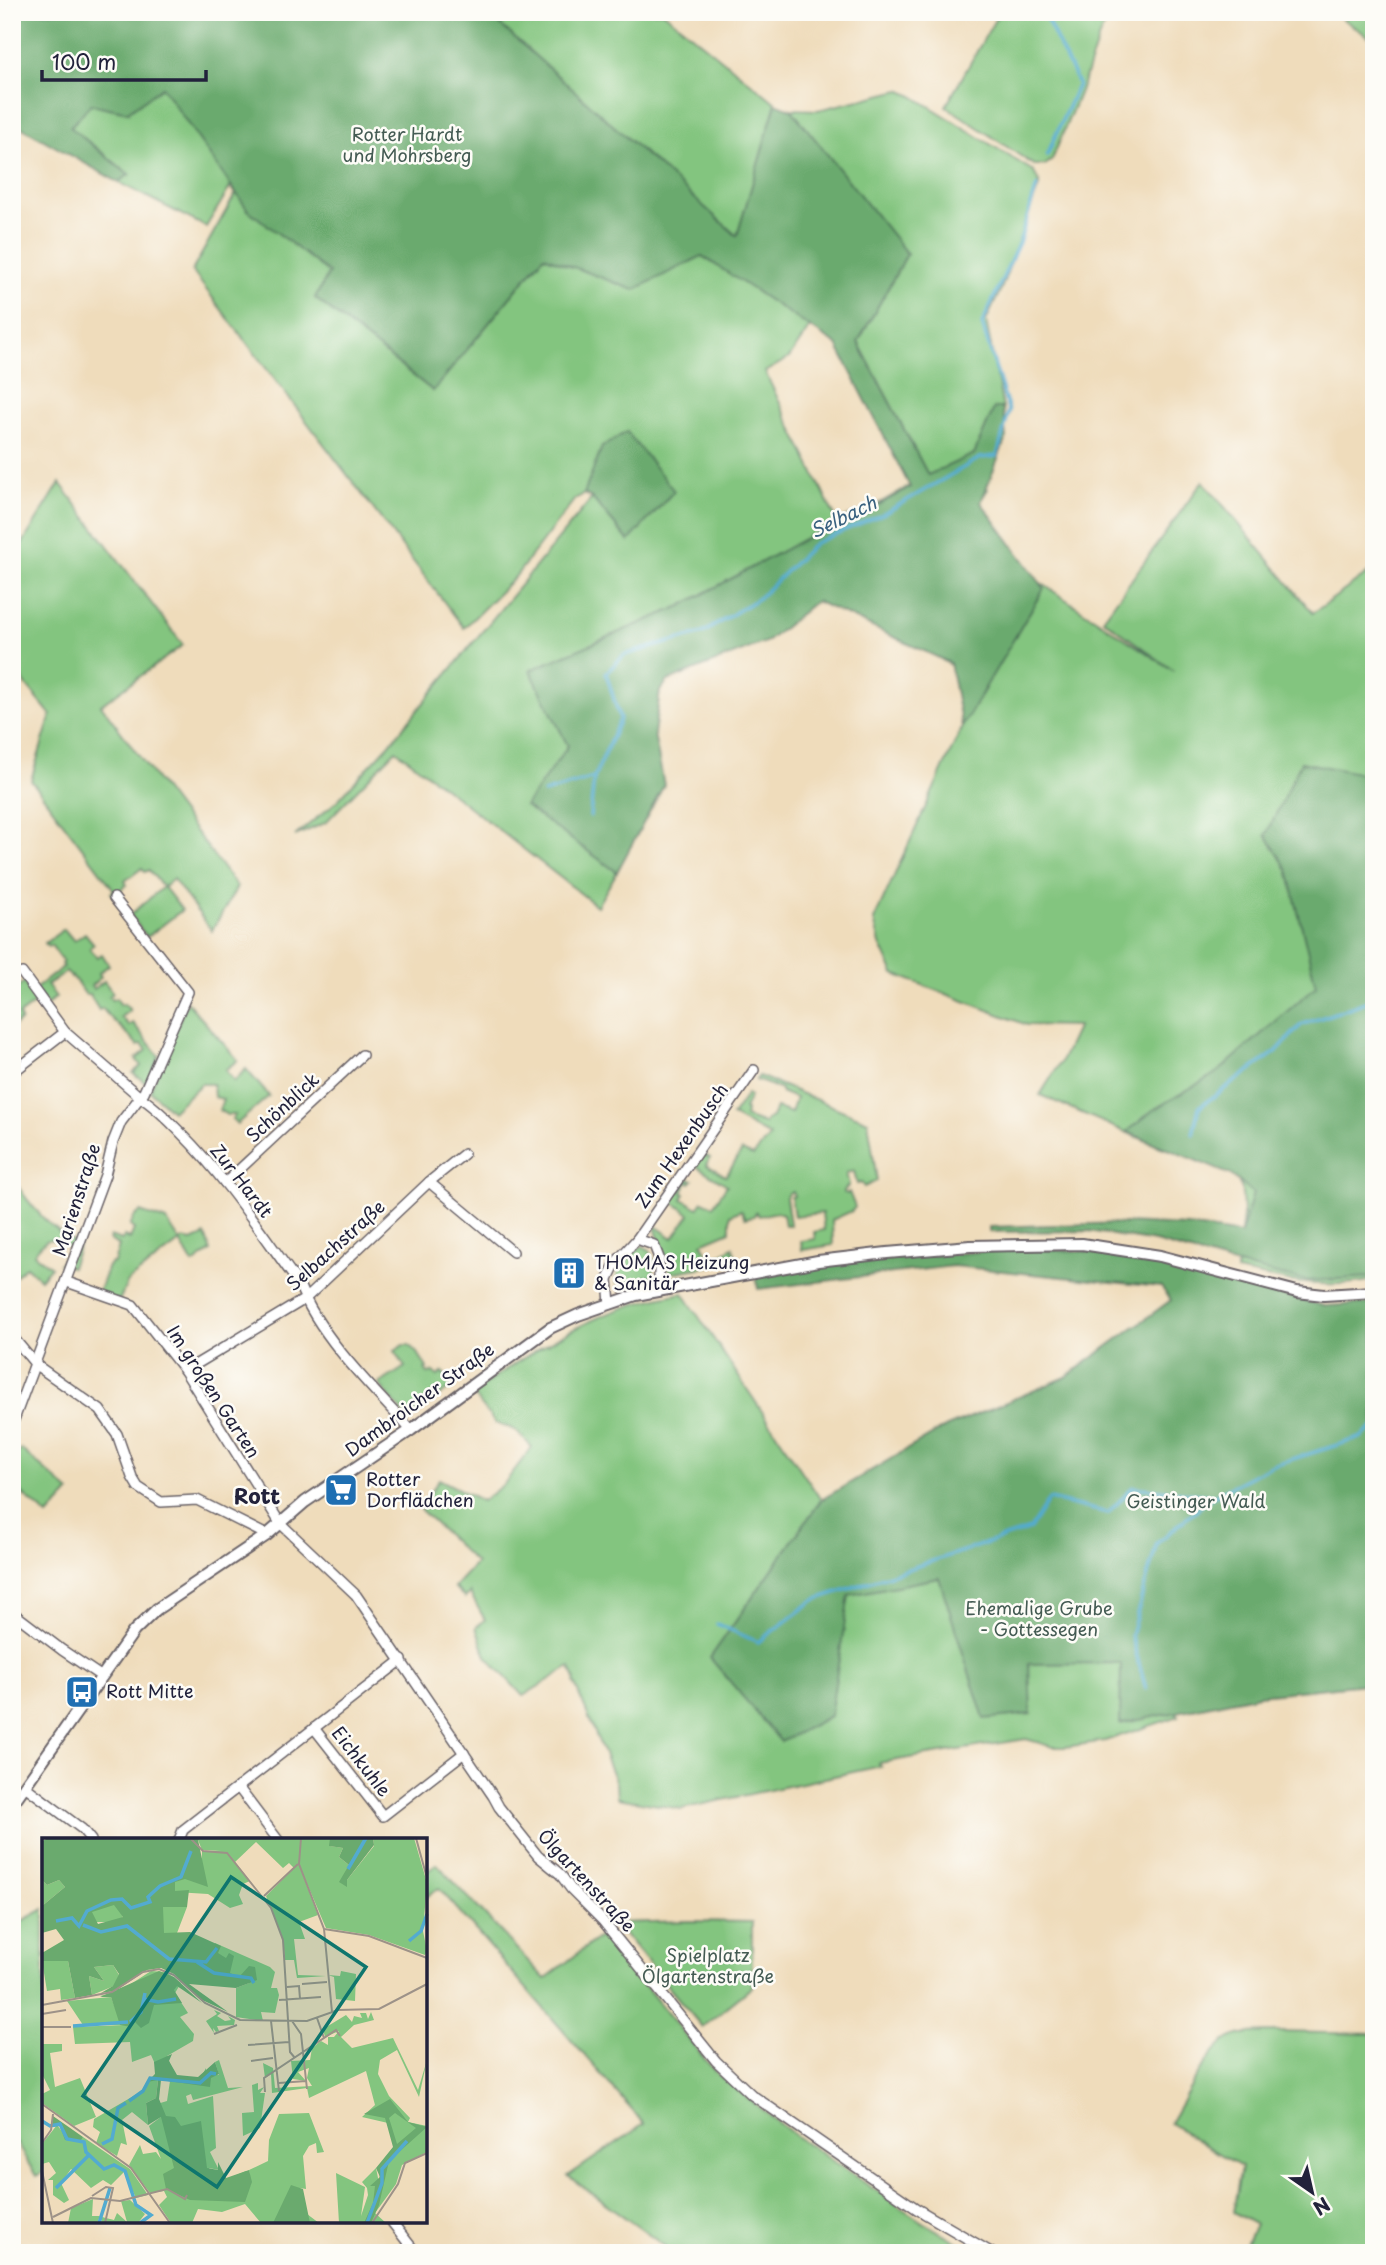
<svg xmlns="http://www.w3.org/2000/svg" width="1386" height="2265" viewBox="0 0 1386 2265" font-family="'Playpen Sans',sans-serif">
	<rect width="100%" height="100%" fill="#fdfcf7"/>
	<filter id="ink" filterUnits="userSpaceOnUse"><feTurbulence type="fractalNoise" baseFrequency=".0143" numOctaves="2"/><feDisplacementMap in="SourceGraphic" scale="14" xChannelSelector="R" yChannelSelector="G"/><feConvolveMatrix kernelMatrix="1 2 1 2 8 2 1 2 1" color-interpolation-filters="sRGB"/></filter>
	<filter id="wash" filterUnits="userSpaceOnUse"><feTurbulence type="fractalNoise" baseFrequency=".00686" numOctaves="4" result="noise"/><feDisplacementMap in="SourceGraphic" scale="28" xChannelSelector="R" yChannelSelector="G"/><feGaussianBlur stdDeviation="1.57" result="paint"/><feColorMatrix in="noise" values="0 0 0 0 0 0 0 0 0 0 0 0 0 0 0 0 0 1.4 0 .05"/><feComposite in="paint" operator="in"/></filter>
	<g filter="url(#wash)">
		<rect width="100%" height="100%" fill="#efdcbb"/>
		<g fill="#83c57f" stroke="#52745d" stroke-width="2" fill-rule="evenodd">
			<path d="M33,12H663L776,103L737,237L591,106L810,327L789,358L765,372L837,521L834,523L840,526L928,475L858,342L907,254L791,109L818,110L900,90L913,96L1033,171L1040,183L1001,289L986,321L1003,408H994L983,482L988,489L972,514L1029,575L1174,671L1103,619L1203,481L1313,613L1374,569V1280C1321,1290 1287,1281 1236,1271L1243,1216L1242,1189L1237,1179L1228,1169L1158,1146L1040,1095L1062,1060L1078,1026L1027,1025L894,974L880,944L874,920L962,727L986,687L823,587L663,672L568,746L526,806L617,872L597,906L396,750L325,823L295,836L336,802L389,745L592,498L629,541L627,432L602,447L584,494L575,499L515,577L464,628L192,271L236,193L232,190L252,157L178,108L231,186L206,227L118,182L129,174L70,127L91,104L128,112ZM520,233L572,267L544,256L433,391L315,298L329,273Z"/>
			<path d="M993,12H1112L1100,34L1083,84L1052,160L1045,165H1034L946,106L997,16Z"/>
			<path d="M1332,12H1374V40Z"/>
			<path d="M60,483L183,645L101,705L237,887L212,931L173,879L164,887L182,910L147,937L130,915L163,887L149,870L145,872L142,868L125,881L127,885L113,895L111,893L114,890L31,780L51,715L12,668V560Z"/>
			<path d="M64,929L74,941L85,933L94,944L90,948L97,957L102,954L109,965L99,973L101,977L91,986L94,989L104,981L113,993L109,996L112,1000L116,998L121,1005L124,1004L130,1010L121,1017L129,1026L133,1023L159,1056L147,1084L133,1073L141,1066L136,1059L147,1050L142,1044L138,1046C127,1031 113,1023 102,1008L99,1010L89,994L86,995L72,976L71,977L66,972L47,985L56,997L47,1005L35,989L63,967L61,964L63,962L51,945L48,947L45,943Z"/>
			<path d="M27,980L40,999L19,1015L21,1020L13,1027L12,991Z"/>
			<path d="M187,1002L238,1060L225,1070L234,1081L246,1069L269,1096L237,1124L232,1119L235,1115H227L219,1110L223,1099L214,1097L213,1084H201L172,1111L150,1091Z"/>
			<path d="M759,1076L868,1121L877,1181L864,1187L861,1183L857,1184L854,1171L846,1173L849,1185L843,1192L847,1194L849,1192L855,1207L852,1211L832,1220L833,1245L802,1250L801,1241L815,1239L814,1232L824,1230L822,1213L794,1216L791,1197L794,1196L793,1192L788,1193L786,1198L790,1225H785L783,1214L777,1212L759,1216L756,1212L754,1216L745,1218L741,1210L730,1215V1231L702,1243L710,1261L733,1247L737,1261L671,1273L654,1225L673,1238L690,1214L671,1201L688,1178L693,1180L690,1183L688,1182L682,1192L685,1194L682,1199L698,1208L703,1201L713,1206L727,1185L696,1166L703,1154L710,1158L707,1165L726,1176L742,1151L753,1156L770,1136L732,1116L747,1094L750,1097L744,1109L746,1110L745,1117L764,1124L766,1120L772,1117L776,1108L791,1113L796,1098L781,1092V1089L756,1080Z"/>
			<path d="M12,1177C29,1205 51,1230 79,1245L71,1267L59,1264L70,1248C53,1235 46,1236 34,1254L51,1267L40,1279L26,1266L12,1280Z"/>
			<path d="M140,1212L167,1221L180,1241L183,1239L192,1241L205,1235L211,1251L193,1264L180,1242L128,1281L119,1301L98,1293L108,1266L111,1263H114L119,1245L109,1240L110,1236L122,1240L124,1237L130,1239L134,1229L130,1226L134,1217Z"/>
			<path d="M643,1246L650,1250L655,1263L653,1275L626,1282L617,1283C615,1267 629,1250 643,1246Z"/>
			<path d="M683,1293L821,1500L731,1628L976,1533L1172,1705L1179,1716L1105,1741L1065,1747H1053L1026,1739L879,1763L881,1766L681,1809L617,1798L616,1783L574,1682L575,1679L570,1667L523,1696L486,1656L476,1627L485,1620L470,1593L465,1598L454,1587L476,1563L420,1509L439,1479L482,1501L504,1484L532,1447L515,1430L495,1423L472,1393C537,1347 602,1305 683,1293Z"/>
			<path d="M403,1345H409L420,1356L427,1368L425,1369L428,1374L433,1372L438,1376L443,1372L452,1387L407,1418L379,1384L405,1367L395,1351Z"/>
			<path d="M21,1449L70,1492L48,1516L12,1485V1459Z"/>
			<path d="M437,1864L545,1979L603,1934L717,2074L796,2136L921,2221L976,2253H674L568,2176L644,2124L439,1888L425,1898V1873Z"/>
			<path d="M44,1909V2172L36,2176L12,2136V1926Z"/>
			<path d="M689,1921L752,1922V1987L702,2027L615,1923Z"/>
			<path d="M1276,2032L1374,2034V2253H1242L1255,2224L1233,2212L1241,2167L1170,2123C1183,2102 1207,2052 1227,2040C1241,2031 1260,2033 1276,2032Z"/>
		</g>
		<g fill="#6aaa6e" stroke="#466654" stroke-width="2">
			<path d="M12,12H486L737,236L776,103L791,109L907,254L858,342L928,475L974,454L994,408H1003L1006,438L981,502L1044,588L962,727L950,663L816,601L768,641L668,681L660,691L654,734L664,785L617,872L525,806L568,746L530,670L681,606L837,521L875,507L910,487L837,345L702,256L634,290L544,256L433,391L315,298L329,273L248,210L162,87L128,112L91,104L70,127L129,175L118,182L12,122Z"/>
			<path d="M627,432L674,491L629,541L592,498L584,494L602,447Z"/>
			<path d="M1301,762L1374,776V1277L1308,1281L1237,1265L1155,1242L1089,1231L989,1232V1227L1125,1223L1188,1226L1241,1234L1253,1193L1231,1175L1127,1132L1153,1110L1218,1072L1316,986L1288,870L1266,835Z"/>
			<path d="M1016,1249L1085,1251L1172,1266L1325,1306L1374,1303V1683L1259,1695L1120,1724L1121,1663L1029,1664L1031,1714L984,1719L939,1578L849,1595L830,1716L781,1742L710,1658L821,1500L940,1430L1066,1377L1171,1300L1161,1287L953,1266L758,1289L756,1277L840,1262Z"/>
		</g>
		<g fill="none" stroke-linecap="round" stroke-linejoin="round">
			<g stroke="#53abd0" stroke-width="3.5">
				<path d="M1043,12L1078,84L1047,155"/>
				<path d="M544,793L594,778L620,719L606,673L624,655L703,633L760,597L815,543L885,513L980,458L997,456L1009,411L982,324L1020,240L1037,186"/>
				<path d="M590,816L594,778"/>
				<path d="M1193,1134L1199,1107L1276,1052L1301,1025L1374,999"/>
				<path d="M717,1624L758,1642L814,1600L1030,1529L1049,1499L1108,1513L1133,1487L1213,1496"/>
				<path d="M1146,1689L1131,1635L1157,1543L1213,1496L1273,1465L1360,1438L1374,1427"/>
			</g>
		</g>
	</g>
	<g filter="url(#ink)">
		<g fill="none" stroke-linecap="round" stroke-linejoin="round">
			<defs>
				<g id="minor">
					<path d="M22,973L65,1032L140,1097C156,1107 167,1119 180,1132C226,1178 261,1232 299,1284C319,1336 373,1389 411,1430"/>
					<path d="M12,1073L65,1032"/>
					<path d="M429,1182L513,1252"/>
					<path d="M225,1183L362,1055"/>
					<path d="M637,1239L754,1070"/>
					<path d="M67,1282L133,1305L185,1371L280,1523L356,1595L493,1796L499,1807L538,1856L560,1874L571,1889L602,1920L716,2061L752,2095L917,2209L992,2253"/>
					<path d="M610,1304L608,1279L616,1262L637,1239L654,1245L659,1258V1290"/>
					<path d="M12,1336L36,1365L100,1410L117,1434L132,1477L138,1487L161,1502L197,1500L267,1535"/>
					<path d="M185,1371L305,1299L429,1182L464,1154"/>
					<path d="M12,1425L105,1175L113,1142L121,1122L144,1092L188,992L114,898"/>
					<path d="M12,1612L62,1650L102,1677"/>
					<path d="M314,1728L383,1816L464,1753"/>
					<path d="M26,1787L82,1829L91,1840"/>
					<path d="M238,1787L278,1840"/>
					<path d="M179,1840L183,1830L402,1660"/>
					<path d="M391,2221L416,2253"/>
				</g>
				<path id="tertiary" d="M12,1804L134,1631L157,1609L267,1535L305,1502L411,1430L550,1328L578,1315L636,1295L818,1261L887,1253L970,1246L1082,1244L1160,1256L1297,1292L1324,1295L1374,1292"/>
			</defs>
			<use href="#minor" stroke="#6a6368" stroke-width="12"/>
			<use href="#tertiary" stroke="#6a6368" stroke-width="14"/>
			<use href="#minor" stroke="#fff" stroke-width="9"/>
			<use href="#tertiary" stroke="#fff" stroke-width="10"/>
		</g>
	</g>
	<defs>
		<symbol id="building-square" viewBox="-11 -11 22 22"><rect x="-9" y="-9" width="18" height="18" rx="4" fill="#1f6fb2" stroke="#fdfcf7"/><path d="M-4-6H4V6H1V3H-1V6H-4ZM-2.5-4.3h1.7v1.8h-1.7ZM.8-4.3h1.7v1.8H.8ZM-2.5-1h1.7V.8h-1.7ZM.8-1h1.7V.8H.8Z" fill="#fff"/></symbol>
		<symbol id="supermarket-square" viewBox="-11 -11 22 22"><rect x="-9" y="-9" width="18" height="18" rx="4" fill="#1f6fb2" stroke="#fdfcf7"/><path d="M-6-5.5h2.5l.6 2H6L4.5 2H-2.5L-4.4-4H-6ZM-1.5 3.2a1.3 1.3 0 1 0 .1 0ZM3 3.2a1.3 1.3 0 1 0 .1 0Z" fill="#fff"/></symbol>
		<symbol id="bus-square" viewBox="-11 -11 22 22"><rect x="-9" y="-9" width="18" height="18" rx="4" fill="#1f6fb2" stroke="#fdfcf7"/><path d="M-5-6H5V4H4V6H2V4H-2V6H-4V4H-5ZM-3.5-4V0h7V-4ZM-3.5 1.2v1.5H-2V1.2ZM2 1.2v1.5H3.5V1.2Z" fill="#fff"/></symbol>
	</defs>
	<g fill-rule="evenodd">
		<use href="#building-square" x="550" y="1254" width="38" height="38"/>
		<use href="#supermarket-square" x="322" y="1471" width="38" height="38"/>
		<use href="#bus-square" x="63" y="1673" width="38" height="38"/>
	</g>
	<g text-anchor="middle" stroke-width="5" stroke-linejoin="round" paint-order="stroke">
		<g font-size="18" fill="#445b53" stroke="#fdfcf7">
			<text x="407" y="141">Rotter Hardt<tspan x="407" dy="21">und Mohrsberg</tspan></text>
			<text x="1196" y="1508">Geistinger Wald</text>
			<text x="1039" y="1615">Ehemalige Grube<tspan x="1039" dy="21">- Gottessegen</tspan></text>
			<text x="708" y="1962">Spielplatz<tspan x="708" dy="21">Ölgartenstraße</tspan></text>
		</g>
		<g font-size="18" fill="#22223b" stroke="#fdfcf7">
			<text transform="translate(283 1108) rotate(-43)" y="6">Schönblick</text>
			<text transform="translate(682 1146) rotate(-55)" y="6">Zum Hexenbusch</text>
			<text transform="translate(241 1181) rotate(52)" y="6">Zur Hardt</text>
			<text transform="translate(77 1200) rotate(-72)" y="6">Marienstraße</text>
			<text transform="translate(336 1246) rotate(-42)" y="6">Selbachstraße</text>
			<text transform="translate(213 1392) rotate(57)" y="6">Im großen Garten</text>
			<text transform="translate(420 1400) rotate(-36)" y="6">Dambroicher Straße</text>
			<text transform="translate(361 1762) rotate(52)" y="6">Eichkuhle</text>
			<text transform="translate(586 1881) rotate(47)" y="6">Ölgartenstraße</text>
		</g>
		<g font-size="18" fill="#22223b" stroke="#fdfcf7" text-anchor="start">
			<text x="594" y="1269">THOMAS Heizung<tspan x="594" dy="21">&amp; Sanitär</tspan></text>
			<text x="366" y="1486">Rotter<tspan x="366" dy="21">Dorflädchen</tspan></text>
			<text x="106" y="1698">Rott Mitte</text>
		</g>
		<g font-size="19" font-style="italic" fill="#38607e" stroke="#fdfcf7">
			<text transform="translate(843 517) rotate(-26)" y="7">Selbach</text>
		</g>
		<g font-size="21" font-weight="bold" fill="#22223b" stroke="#fdfcf7">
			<text x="257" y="1504">Rott</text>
		</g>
	</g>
	<g transform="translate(42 1838)">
		<rect width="385" height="385" fill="#efdcbb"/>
		<path d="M163,0H288V8L301,10L297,19L307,27L305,42L332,8L331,0H372L385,45L381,93L385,113L383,117L327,97L284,90L257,27L276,77L257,84L263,101H252L256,137L284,138L255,140L252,122H243L241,101L224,58L252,30L247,25L241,30L214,4L193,24L208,43L201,46L197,57L201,66L188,70L166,56L133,54V48L78,72L81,79L74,84H43L172,109L173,105L228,129L233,134L229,150H235L237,157L233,175L219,174L221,183L194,179V150L207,145L0,74H42L137,39L160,36V13H179L160,12L156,2ZM0,42L5,47L17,42L23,49L0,68ZM121,69H145L135,95H121ZM0,123H26L33,160L19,162L18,151L5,153ZM71,127L77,137L72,148L50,157L47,138L62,143L52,129ZM109,133L124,134L139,145L133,155L146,175L138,179L152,196L151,203L125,218L134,240L158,241L164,230V235L177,237L173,224L177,222L186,250L201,249L151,262L149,256L144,258L146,266L171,258L174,310L168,314L177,332L167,330L173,346L204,333L209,348L207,332L226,323L227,302L237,276L267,275L282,314L275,315L274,305L267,308L261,318L264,351L258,350V356L265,376L277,385H219L203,366L180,374L156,371L150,385H129L117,367L125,359L122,353L108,355L87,327L98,307L101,316L114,314L119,321L107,288L120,278L115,266L125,263L128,243L116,242L114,260L104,265L106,287L90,274L80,282L85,307L79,305L75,318L54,305L58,294L51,289L52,281L100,253L114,235L113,226L109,217L90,224L88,204L33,206L31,189L82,187H41L25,163L69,159L75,175L76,158H58L78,153ZM299,133L314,136L313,163L294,161L292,139L286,137L298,138ZM172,172L179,175L175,178L183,183L189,182L186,178L193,182L192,187L175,188L177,193L174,194L171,190L172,195L164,183L175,176ZM329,174L332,182L312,187L299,199L310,210L351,200L376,252L385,222L377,259L355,212L338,222L336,236L347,258L368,280L366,284L385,288V314L360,327L354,346L333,375L344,385H297L294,335L323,349L319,378L326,357L325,350L320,344L334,330L337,345L338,333L354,311L346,285L320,279L333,267L324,233L267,260L265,250L230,255L229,236L223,240L221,225L231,230L233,250L270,248L265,240L267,230L256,234L264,243L251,241L249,223L268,222L270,210L279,203L286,207V199H292L297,193L283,199L281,191L304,177L310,184L312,178L320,180L318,175H324L326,181ZM0,206H20V213L8,215L13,249L38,240L54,279L32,288L0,265V256L8,252L0,236ZM216,245V252L222,249L218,255H223L218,290L201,298L200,275L212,274L210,247ZM15,287L28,303L41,299L88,331L106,357L94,360L82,334L69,347L61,342L49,350L29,331L19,345L27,362L22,365L11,357V342H6L14,335L7,324L0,326V306ZM51,361L50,378H58L55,385H26L29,370ZM88,362L103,376L96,385H59L60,379L72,382L75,375L85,384L79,363Z" fill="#83c57f"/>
		<path d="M7,0H163L156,2L166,49L143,41L133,44V53L147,52L145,69H121L122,95L148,94L179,108L176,115L184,120L187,115L192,118L188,135L197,139L207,128L213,129L215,142L194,150L147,146L186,174L158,161L132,136L119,130L105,132L73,153L59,155L71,148L77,136L71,127L52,129L62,143L47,138L50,157L33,160L26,123H0V115L22,102L14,91L0,95V68L23,49L17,42L5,47L0,42V3ZM72,67L81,79L56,86L50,74ZM288,0H331L332,7L305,42V49L297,44L307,27L297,19L301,10L287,8ZM117,133L132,139L160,165L135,148L132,152L140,165L112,167L107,185L99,190L93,184L89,189L78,187L69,159H58ZM130,216L127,223L135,237L156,239L173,224L177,236L169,240L168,249L119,242L117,261L124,278L133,279L139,288L159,283L165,330L176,332V324L184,340L207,332L210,344L203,364L148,362L124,351L121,336L132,330L119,279L106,287L104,265L114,260L116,242L105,244L113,236L112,224ZM348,261L366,284L385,289L347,323L337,367L329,385H322L331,365L333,348H328L338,339L334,330L351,309L343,280L322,276ZM353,275L374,290L355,306L347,280ZM11,278L41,299L39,302H23L18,288L10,289ZM249,347L261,351L268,385H231Z" fill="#6aaa6e" fill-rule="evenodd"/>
		<path fill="none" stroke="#53abd0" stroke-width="3.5" d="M306,31L324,0M14,83L30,80L37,88L45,73L69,62L80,61L89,70L108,64L106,59L118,48L139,39L149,13M41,87L59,94L85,88L127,121L164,124L175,110M367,103L379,93L385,76M155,124L172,135L209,140L212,145M102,161L116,164L134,161M88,184L99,174L103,155M31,188L86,184M87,263L101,253L108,240L158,245L169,235L174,236M0,283L8,288L18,286L25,301L42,304L44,314L62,331L72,327L83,333L94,367L109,377L98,385M60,306L70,301L76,270L84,265M14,350L47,317M57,385L68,350M325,385L340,345V331L365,303"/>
		<path fill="none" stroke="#9d9288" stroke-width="2" d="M148,0L161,13L185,15L229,70L241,102L248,214L253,220M259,0L257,26L282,91L290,174M374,0L385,40M222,58L256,26M282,91L327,98L385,120M260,146L285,144M245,149L257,148L258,161M237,162L279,159M0,167L70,154L101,134L117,131L132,137L163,165L198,182L265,183L296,172L337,171L385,146M0,176L24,172M275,180L282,200M229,183L237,253M250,183L259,196L265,251M0,189H29M172,196L195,187M206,207L247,204M209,223L231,220M237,245L264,243M223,254L222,240L294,192L298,198M0,266L89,330L128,385M0,305L9,292L11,276M0,333L11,385M50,358L64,349L71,350L63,385M11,379L49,360L78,363L125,351L143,361L145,357M330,385L356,346L363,325L385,315"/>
		<path fill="#0f766e" fill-opacity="0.15" stroke="#0f766e" stroke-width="3.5" d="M189,39L324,129L175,349L41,258Z"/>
		<rect width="385" height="385" fill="none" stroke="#22223b" stroke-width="3.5"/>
	</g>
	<rect width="1386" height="2265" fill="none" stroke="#fdfcf7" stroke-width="42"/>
	<g transform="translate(1312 2192) rotate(146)" stroke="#fdfcf7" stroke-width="5" paint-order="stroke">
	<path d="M0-5L12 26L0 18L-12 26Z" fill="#22223b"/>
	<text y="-10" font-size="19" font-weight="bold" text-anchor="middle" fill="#22223b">N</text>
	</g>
	<path d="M42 70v10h164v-10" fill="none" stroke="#22223b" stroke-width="3.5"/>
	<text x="52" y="70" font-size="21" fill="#22223b" stroke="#fdfcf7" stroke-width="5" paint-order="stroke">100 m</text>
</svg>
